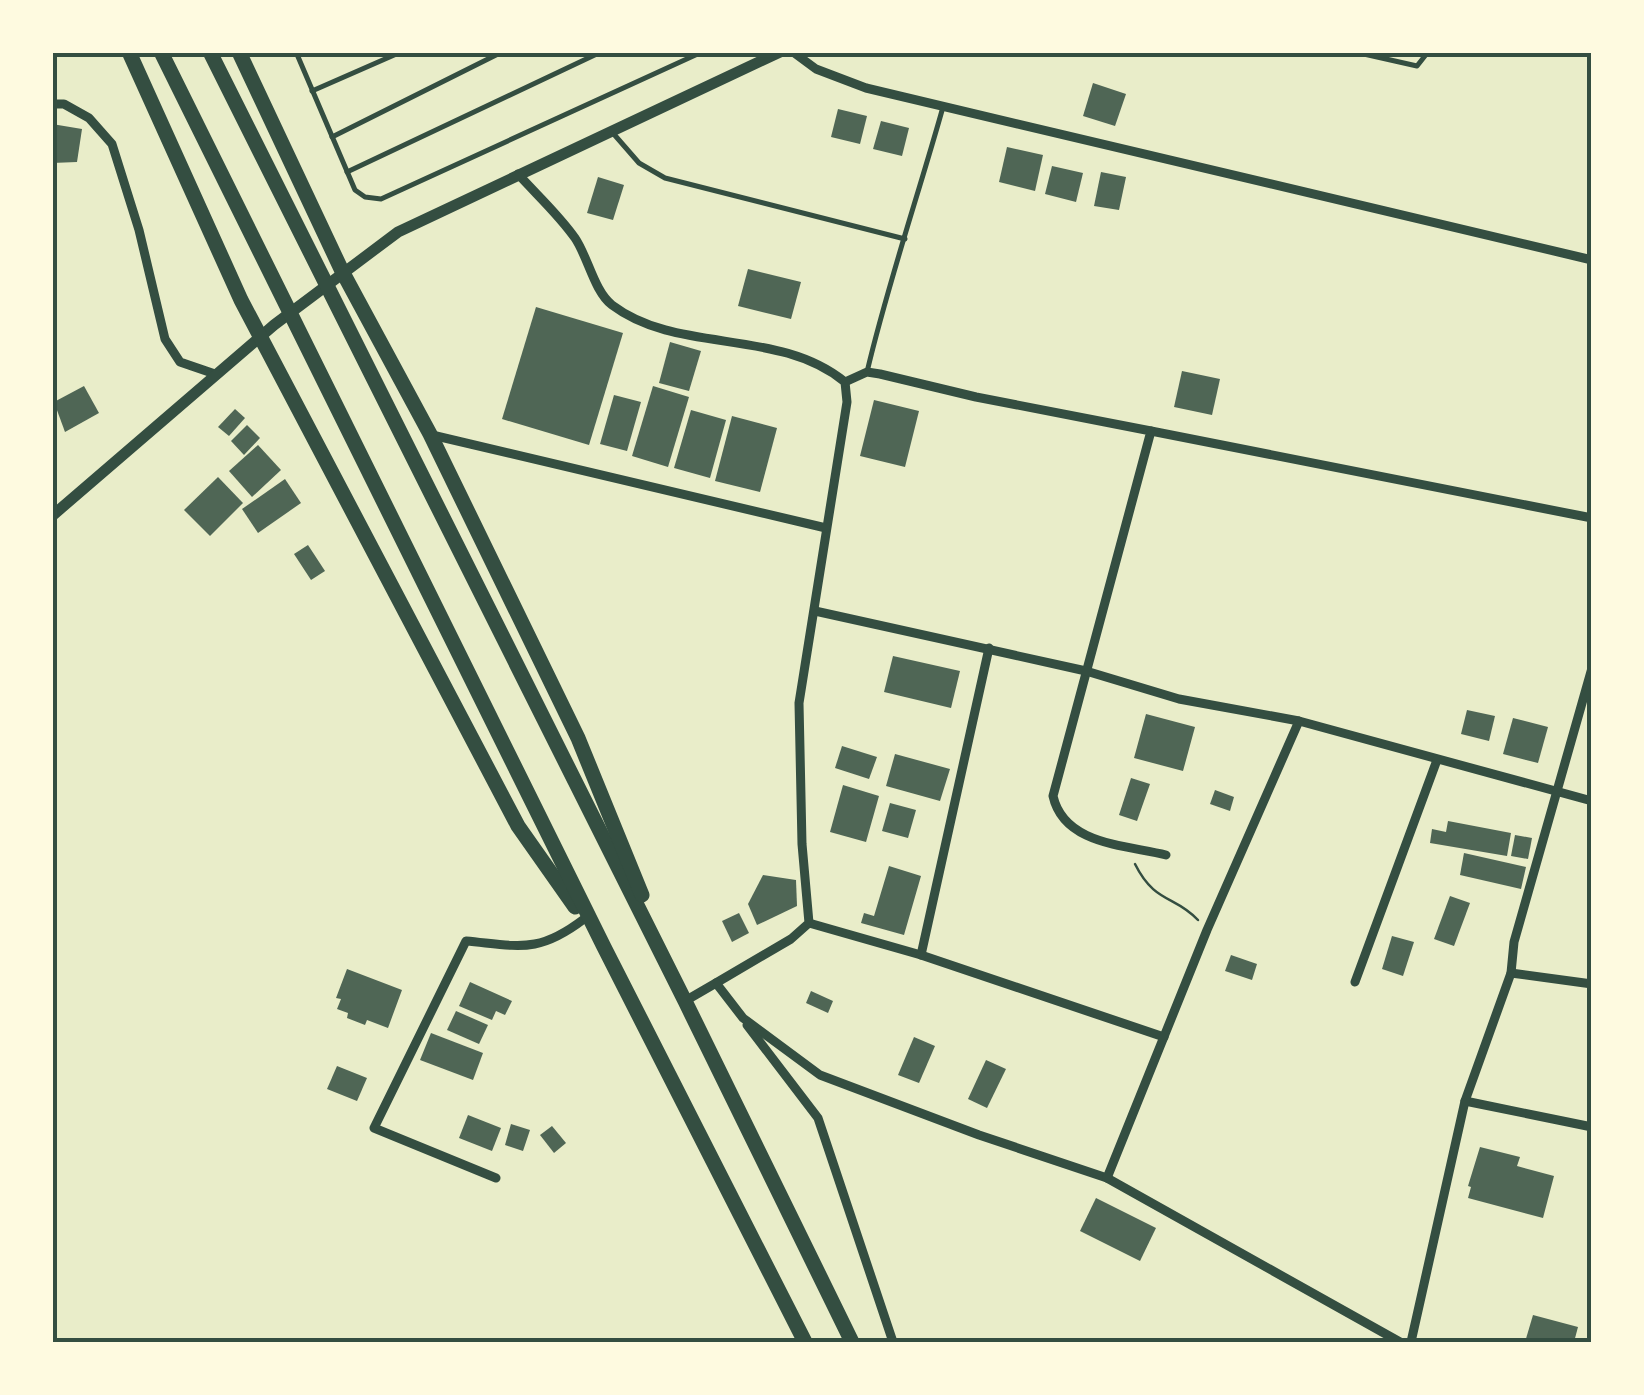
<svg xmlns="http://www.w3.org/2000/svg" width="1644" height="1395" viewBox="0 0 1644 1395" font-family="'Golos Text',sans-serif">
	<rect width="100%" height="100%" fill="#e9edc9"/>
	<g fill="#4f6655">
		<path d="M1093,83L1126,94L1115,126L1083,116Z"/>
		<path d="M838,109L867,116L860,144L831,137Z"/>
		<path d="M881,121L909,128L902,156L873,149Z"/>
		<path d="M52,124L82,129L77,162L52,163Z"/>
		<path d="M1007,147L1043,155L1035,191L999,182Z"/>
		<path d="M1052,166L1083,173L1076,202L1045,194Z"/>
		<path d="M1101,172L1126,177L1119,210L1094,206Z"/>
		<path d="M598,177L624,185L613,220L587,213Z"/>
		<path d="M748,269L801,282L791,319L738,306Z"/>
		<path d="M536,307L623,333L589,445L502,419Z"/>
		<path d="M670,342L701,351L689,391L659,383Z"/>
		<path d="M1182,371L1220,379L1212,415L1174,407Z"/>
		<path d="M84,386L99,413L65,432L54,402Z"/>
		<path d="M653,386L689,397L668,467L632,456Z"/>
		<path d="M614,395L641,402L627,451L600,444Z"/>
		<path d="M874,400L919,411L905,467L860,456Z"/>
		<path d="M235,409L245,418L229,436L218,427Z"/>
		<path d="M691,410L726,420L710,478L674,468Z"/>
		<path d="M732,416L777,428L760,492L715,481Z"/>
		<path d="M247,425L260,438L244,455L231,441Z"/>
		<path d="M258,445L281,470L252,497L229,471Z"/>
		<path d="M218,477L243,503L210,536L184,510Z"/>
		<path d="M285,479L301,503L258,533L242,509Z"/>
		<path d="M308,545L325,571L311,580L294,554Z"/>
		<path d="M893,656L960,671L951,708L884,692Z"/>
		<path d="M1467,710L1495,716L1489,741L1461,734Z"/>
		<path d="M1146,714L1195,727L1183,771L1134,758Z"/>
		<path d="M1513,718L1548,727L1538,763L1503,754Z"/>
		<path d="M842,746L877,757L869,779L835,768Z"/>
		<path d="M895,754L950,769L940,801L886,786Z"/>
		<path d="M1131,778L1150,784L1137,821L1119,815Z"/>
		<path d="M843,785L879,796L866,842L830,832Z"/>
		<path d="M1215,790L1234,797L1230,811L1210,804Z"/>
		<path d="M890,803L916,810L908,838L882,831Z"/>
		<path d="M1448,821L1511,833L1507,856L1430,843L1432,829L1446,832Z"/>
		<path d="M1515,835L1532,838L1528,859L1511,856Z"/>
		<path d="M1464,853L1526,867L1521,889L1460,875Z"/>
		<path d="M889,866L921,876L904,935L861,923L864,913L874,916Z"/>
		<path d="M763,875L796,880L797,906L757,925L748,904Z"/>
		<path d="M1450,896L1470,903L1454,946L1434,939Z"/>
		<path d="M739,913L749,933L732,942L722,921Z"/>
		<path d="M1392,936L1414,942L1403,976L1382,969Z"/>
		<path d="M1231,955L1257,964L1252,980L1225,971Z"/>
		<path d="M347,969L402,990L388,1028L367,1020L365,1025L347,1018L348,1013L337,1009L341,999L336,998Z"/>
		<path d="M470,982L512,1001L505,1015L496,1011L492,1020L459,1006Z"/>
		<path d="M811,991L833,1001L828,1013L806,1003Z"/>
		<path d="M456,1011L488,1025L479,1044L447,1030Z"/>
		<path d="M431,1033L483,1053L473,1080L420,1060Z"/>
		<path d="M914,1037L935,1046L919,1083L898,1075Z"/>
		<path d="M986,1060L1006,1069L987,1108L968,1099Z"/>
		<path d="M337,1066L367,1078L357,1101L327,1089Z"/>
		<path d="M468,1115L501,1128L492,1151L459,1138Z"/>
		<path d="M511,1124L530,1130L523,1151L505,1145Z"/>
		<path d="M552,1126L566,1143L554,1153L540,1135Z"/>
		<path d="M1480,1147L1520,1157L1517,1166L1554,1176L1543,1218L1468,1198L1471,1187L1468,1186Z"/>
		<path d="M1096,1198L1156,1228L1140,1261L1080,1231Z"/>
		<path d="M1533,1315L1578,1327L1574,1342H1525Z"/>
	</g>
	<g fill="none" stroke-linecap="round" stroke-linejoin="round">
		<path stroke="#344e41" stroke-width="2.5" d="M1135,864C1155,904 1175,895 1198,920"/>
		<g stroke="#344e41" stroke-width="5">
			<path d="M296,52L355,190L365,197L381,199L702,52"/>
			<path d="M1355,52L1417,66L1428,52"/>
			<path d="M312,91L401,52"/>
			<path d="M612,132L639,163L665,178L905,239"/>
			<path d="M332,137L502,52"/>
			<path d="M347,172L601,52"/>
			<path d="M867,372C888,283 918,196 943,107"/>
		</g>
		<g stroke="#344e41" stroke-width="9">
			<path d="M793,52L816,69L866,88L1592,260"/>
			<path d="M52,104H64L89,118L112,144L139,230L165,339L180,362L215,374"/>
			<path d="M518,174C537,195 559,215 575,238C588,257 594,291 612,305C678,355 778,327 845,382L847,402L799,703L802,844L809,923L791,939L716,983"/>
			<path d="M845,382L867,372L880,374L976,397L1151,431L1053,796C1064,845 1126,845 1166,855"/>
			<path d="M1151,431L1592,518"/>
			<path d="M432,435L826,528"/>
			<path d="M815,611L1086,671L1179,699L1299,721L1592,801"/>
			<path d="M809,923L921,955L1164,1037"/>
			<path d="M921,955L989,648"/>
			<path d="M1511,973L1592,984"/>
			<path d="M1355,982L1437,760"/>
			<path d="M685,1001L716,983L743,1018L820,1075L979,1135L1107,1178L1400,1342"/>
			<path d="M747,1025L818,1118L893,1342"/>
			<path d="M1465,1101L1592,1127"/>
			<path d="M496,1178L374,1128L466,941C520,946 538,954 584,919"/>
			<path d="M1107,1178L1207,930L1299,721"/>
			<path d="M1411,1342L1465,1101L1511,973L1514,942L1592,668"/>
		</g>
		<path stroke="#344e41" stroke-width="11" d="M52,516L274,325L398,232L780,52"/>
		<g stroke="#344e41" stroke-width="15">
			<path d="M129,52L241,300L518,826L575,907"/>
			<path d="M161,52L604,947L805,1342"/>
			<path d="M210,52L685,1001L852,1342"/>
			<path d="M239,52L342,271L430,434L578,738L642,895"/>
		</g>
	</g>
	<rect width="1644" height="1395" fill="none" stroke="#fefae0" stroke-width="110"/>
	<rect x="55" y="55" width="1534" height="1285" fill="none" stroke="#344e41" stroke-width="4"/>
</svg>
